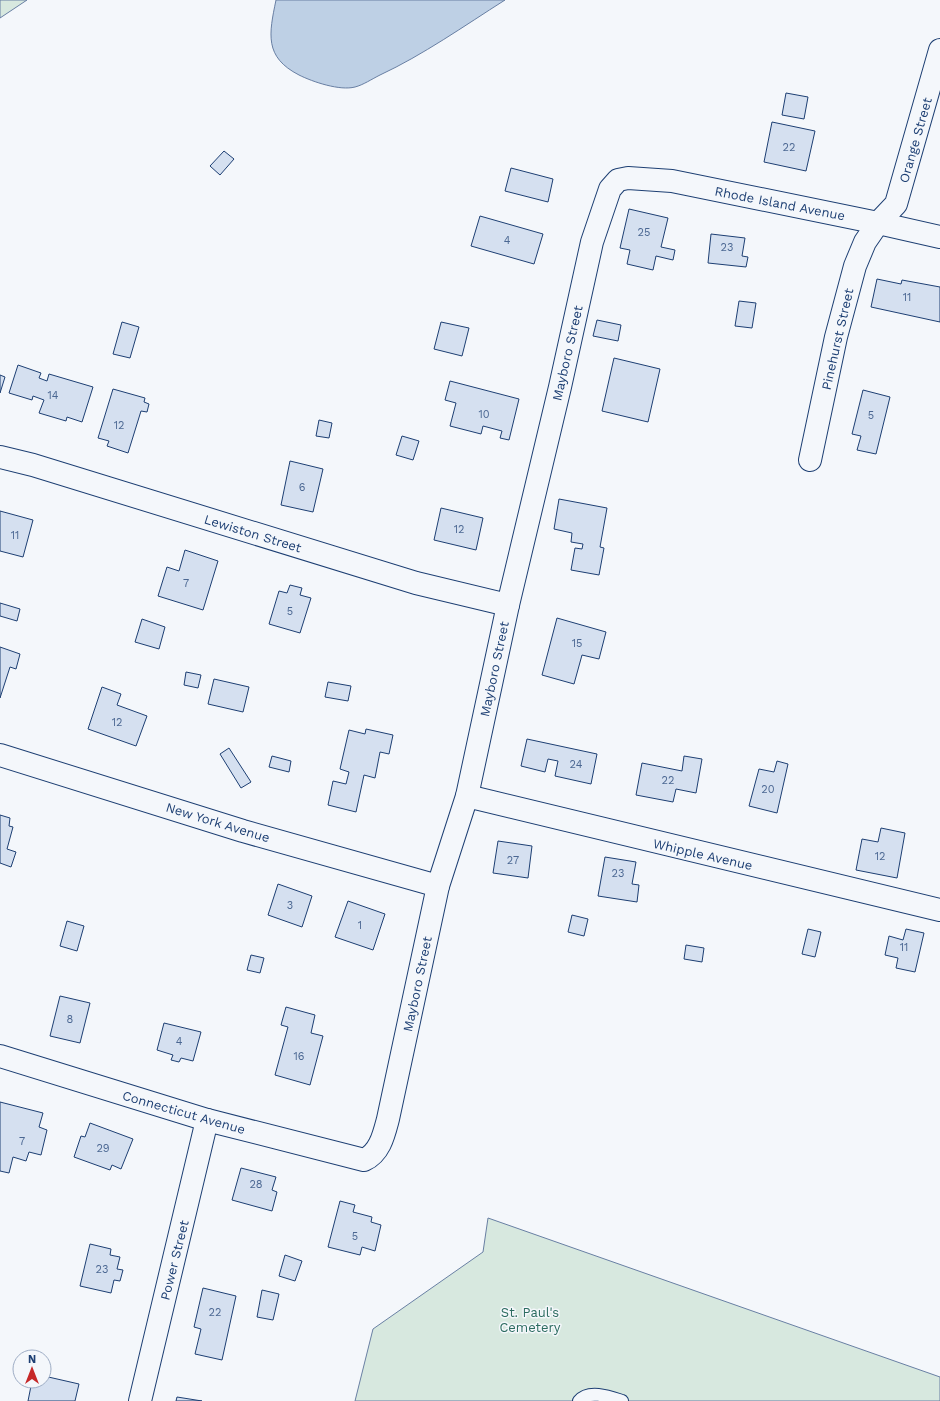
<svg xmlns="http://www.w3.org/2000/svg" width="940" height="1401" viewBox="0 0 940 1401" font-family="'Work Sans',sans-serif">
	<rect width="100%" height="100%" fill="#f4f7fb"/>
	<g fill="#d7e8df" stroke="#687fa3">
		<path d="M0,0H27L0,18Z"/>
		<path d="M488,1218L940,1377V1401H355L373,1329L483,1252Z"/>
	</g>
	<path fill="#bed0e5" stroke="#687fa3" d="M276,0H505C464,26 423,55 380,75C372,79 363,85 355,87C340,91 313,82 299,75C264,57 269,34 276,0Z"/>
	<g fill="#d5e0f0" stroke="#1d3f73">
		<path d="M786,93L808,97L804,119L782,115Z"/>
		<path d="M772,122L815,131L806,171L764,162Z"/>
		<path d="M224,151L234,159L220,175L210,166Z"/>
		<path d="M511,168L553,179L548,202L505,191Z"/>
		<path d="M629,209L668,218L661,247L675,250L673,260L656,256L653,270L627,264L630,250L620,248Z"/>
		<path d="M480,216L543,234L534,264L471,246Z"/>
		<path d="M711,234L745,238L742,256L748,257L746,267L708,263Z"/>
		<path d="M877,279L901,284L902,280L940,287V322L871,307Z"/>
		<path d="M739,301L756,303L752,328L735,326Z"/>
		<path d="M597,320L621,325L618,341L593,336Z"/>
		<path d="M122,322L139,327L130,358L113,354Z"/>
		<path d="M441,322L469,328L462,356L434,349Z"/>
		<path d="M614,358L660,369L648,422L602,411Z"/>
		<path d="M18,365L41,373L39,378L47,381L49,374L93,387L82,422L67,417L66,421L39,413L44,400L33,396L32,400L9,393Z"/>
		<path d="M0,375L5,377L0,393Z"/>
		<path d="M450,381L519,399L509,440L500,438L502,431L483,426L481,434L450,426L456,403L445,400Z"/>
		<path d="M113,389L145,398L144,402L149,404L147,412L141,411L128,453L107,446L109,441L98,438Z"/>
		<path d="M863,390L890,397L876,454L857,450L861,436L852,434Z"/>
		<path d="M319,420L332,423L329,438L316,436Z"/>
		<path d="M402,436L419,441L413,460L396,455Z"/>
		<path d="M290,461L323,469L313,512L281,505Z"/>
		<path d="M559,499L607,508L600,547L604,548L599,575L571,570L575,548L582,549L583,544L571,542L572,533L554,529Z"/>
		<path d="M441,508L483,518L476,550L434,540Z"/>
		<path d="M0,511L33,520L23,557L0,551Z"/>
		<path d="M185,550L218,561L203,610L158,596L167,567L179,571Z"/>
		<path d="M290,585L302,588L300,595L311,598L300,633L269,624L279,591L287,593Z"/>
		<path d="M0,603L20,609L17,621L0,616Z"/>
		<path d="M557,618L606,632L599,659L582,655L574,684L542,675Z"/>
		<path d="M142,619L165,627L159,649L135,642Z"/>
		<path d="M0,647L20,654L16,669L10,667L0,698Z"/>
		<path d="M186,672L201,675L198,688L184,685Z"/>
		<path d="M214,679L249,687L243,712L208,704Z"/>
		<path d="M328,682L351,686L348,701L325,697Z"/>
		<path d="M102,687L121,694L117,705L147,716L136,746L88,729Z"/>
		<path d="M366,729L393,735L389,754L380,752L375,778L364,775L356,812L328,805L333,781L346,784L349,772L340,769L349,730L365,734Z"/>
		<path d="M527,739L597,754L591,784L555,776L558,761L548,759L545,772L521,766Z"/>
		<path d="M229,748L251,782L241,788L220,754Z"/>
		<path d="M272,756L291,761L289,772L269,767Z"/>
		<path d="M684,756L702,759L696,793L676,789L673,802L636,795L642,763L682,771Z"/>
		<path d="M777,761L788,764L777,813L749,806L759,769L774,772Z"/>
		<path d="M0,815L10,818L9,826L13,827L7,849L16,852L11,867L0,863Z"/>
		<path d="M881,828L905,833L897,878L856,870L862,839L878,842Z"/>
		<path d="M498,841L532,846L528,878L493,873Z"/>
		<path d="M605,857L636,862L632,884L639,885L637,902L598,896Z"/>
		<path d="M278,884L312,896L302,927L268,915Z"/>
		<path d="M348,901L385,914L373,950L335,937Z"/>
		<path d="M572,915L588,919L584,936L568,932Z"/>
		<path d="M67,921L84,926L77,951L60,946Z"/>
		<path d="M808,929L821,932L815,957L802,954Z"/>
		<path d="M906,929L924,933L915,972L896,968L898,958L885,955L889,936L903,940Z"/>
		<path d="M686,945L704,948L702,962L684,959Z"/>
		<path d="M251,955L264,958L260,973L247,970Z"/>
		<path d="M60,996L90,1003L80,1043L50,1036Z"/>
		<path d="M286,1007L315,1015L311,1033L323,1036L310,1085L275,1075L288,1027L281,1025Z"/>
		<path d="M164,1023L201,1032L193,1061L181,1058L179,1062L171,1060L173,1055L157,1050Z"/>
		<path d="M0,1102L43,1113L39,1127L47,1130L41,1155L29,1152L26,1161L13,1157L9,1173L0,1171Z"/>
		<path d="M90,1123L133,1139L121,1169L112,1165L110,1170L74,1157L81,1136L85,1137Z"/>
		<path d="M241,1168L276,1177L272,1190L277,1192L272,1211L232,1200Z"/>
		<path d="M340,1201L355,1205L353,1212L372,1217L371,1222L381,1225L375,1251L362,1247L360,1255L328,1247Z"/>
		<path d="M90,1244L111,1249L110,1255L120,1257L117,1269L123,1270L120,1281L114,1280L111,1293L80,1286Z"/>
		<path d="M285,1255L302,1261L295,1281L279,1276Z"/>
		<path d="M203,1288L236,1296L222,1360L195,1354L201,1329L194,1327Z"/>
		<path d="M262,1290L279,1294L273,1320L257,1317Z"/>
		<path d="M44,1376L79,1384L75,1401H28L32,1381H44Z"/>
		<path d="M177,1397L202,1401H176Z"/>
	</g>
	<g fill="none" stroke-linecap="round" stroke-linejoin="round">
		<defs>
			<path id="lane" d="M579,1401C589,1389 610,1397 622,1401"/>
			<g id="street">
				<path d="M0,457L33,465L416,583L508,605"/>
				<path d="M810,460L836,337L855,266L865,242L878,223L896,204L940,50"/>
				<path d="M0,755L243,831L438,886"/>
				<path d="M467,796L940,910"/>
				<path d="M0,1056L207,1120L364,1160C380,1153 384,1134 388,1119L438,886L467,796L508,605L560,387L592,242L610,189L618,180L628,178L672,181L878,223L940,237"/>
				<path d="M140,1401L207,1120"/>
			</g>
		</defs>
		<use href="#lane" stroke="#1d3f73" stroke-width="14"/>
		<use href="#street" stroke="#1d3f73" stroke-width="24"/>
		<use href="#lane" stroke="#f4f7fb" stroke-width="12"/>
		<use href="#street" stroke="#f4f7fb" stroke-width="22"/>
	</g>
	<g text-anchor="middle" stroke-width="3" stroke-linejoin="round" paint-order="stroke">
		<g font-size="11" fill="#4b6792">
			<text x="789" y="151">22</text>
			<text x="644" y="236">25</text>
			<text x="507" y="244">4</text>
			<text x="727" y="251">23</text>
			<text x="907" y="301">11</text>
			<text x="53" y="399">14</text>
			<text x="484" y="418">10</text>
			<text x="871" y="419">5</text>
			<text x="119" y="429">12</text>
			<text x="302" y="491">6</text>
			<text x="459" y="533">12</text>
			<text x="15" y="539">11</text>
			<text x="186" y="587">7</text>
			<text x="290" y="615">5</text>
			<text x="577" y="647">15</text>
			<text x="117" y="726">12</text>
			<text x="576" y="768">24</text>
			<text x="668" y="784">22</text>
			<text x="768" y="793">20</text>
			<text x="880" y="860">12</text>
			<text x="513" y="864">27</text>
			<text x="618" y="877">23</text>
			<text x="290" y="909">3</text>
			<text x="360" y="929">1</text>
			<text x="904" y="951">11</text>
			<text x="70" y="1023">8</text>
			<text x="179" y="1045">4</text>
			<text x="299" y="1060">16</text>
			<text x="22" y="1145">7</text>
			<text x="103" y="1152">29</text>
			<text x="256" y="1188">28</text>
			<text x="355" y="1240">5</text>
			<text x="102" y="1273">23</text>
			<text x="215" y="1316">22</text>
		</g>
		<g font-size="13" fill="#1d3f73" stroke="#f4f7fb">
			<text transform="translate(915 140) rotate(-74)" y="5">Orange Street</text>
			<text transform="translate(780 203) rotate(11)" y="5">Rhode Island Avenue</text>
			<text transform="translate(837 339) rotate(-77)" y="5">Pinehurst Street</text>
			<text transform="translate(567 353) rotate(-77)" y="5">Mayboro Street</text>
			<text transform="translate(253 533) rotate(17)" y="5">Lewiston Street</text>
			<text transform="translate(494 669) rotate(-78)" y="5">Mayboro Street</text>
			<text transform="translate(218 822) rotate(17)" y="5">New York Avenue</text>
			<text transform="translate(703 854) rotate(13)" y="5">Whipple Avenue</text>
			<text transform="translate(417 984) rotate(-78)" y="5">Mayboro Street</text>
			<text transform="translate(184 1112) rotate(16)" y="5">Connecticut Avenue</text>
			<text transform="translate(174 1260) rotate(-76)" y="5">Power Street</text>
		</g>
		<g font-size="13" fill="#2c6c60" stroke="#f4f7fb">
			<text x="530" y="1317">St. Paul's<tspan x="530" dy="15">Cemetery</tspan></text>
		</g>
	</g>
	<g transform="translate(32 1369)"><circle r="19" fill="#f4f7fb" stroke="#9eadc5"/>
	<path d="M0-3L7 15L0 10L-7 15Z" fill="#c62828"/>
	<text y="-6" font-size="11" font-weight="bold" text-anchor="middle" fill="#1d3f73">N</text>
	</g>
</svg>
